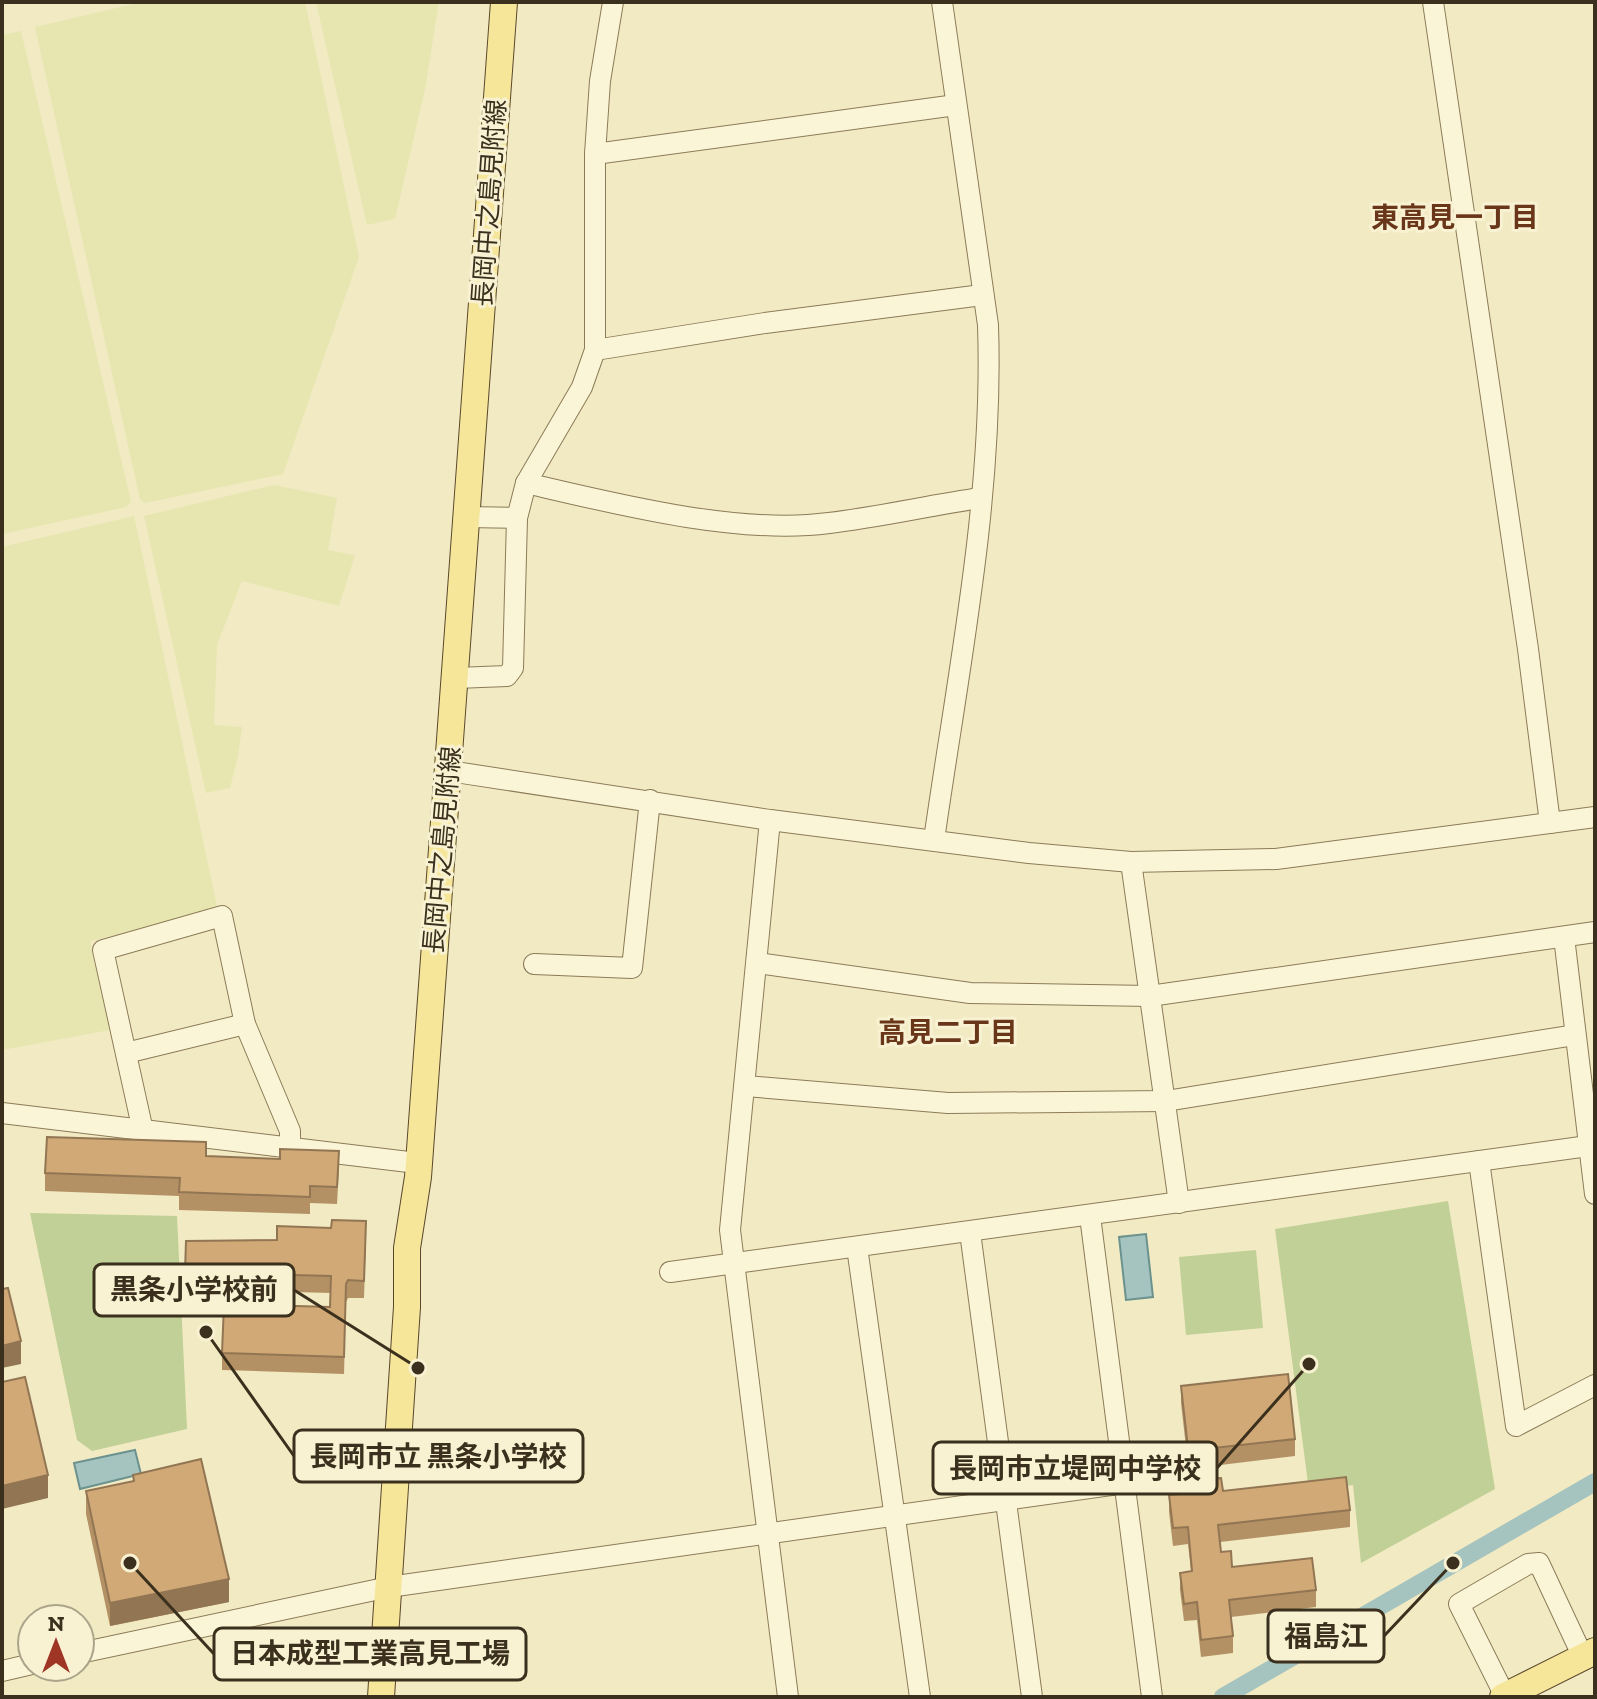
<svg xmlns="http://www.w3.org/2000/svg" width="1597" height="1699" viewBox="0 0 1597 1699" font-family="'Zilla Slab','Noto Sans JP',serif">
	<rect width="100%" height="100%" fill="#f1eac3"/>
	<g fill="#e7e6b0">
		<path d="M142,2H305L359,257L283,474L145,503L140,499L35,27Z"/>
		<path d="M316,2H439L425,89L395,219L367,225Z"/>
		<path d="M21,31L131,502L126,507L2,534V35Z"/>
		<path d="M274,485L337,498L328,550L355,555L339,606L242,581L217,645L214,725L242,727L238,756L230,788L206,793L144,516Z"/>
		<path d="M134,516L218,911L90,941L110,1030L2,1050V547Z"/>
	</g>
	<g fill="#c1d096">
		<path d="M1448,1201L1495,1489L1361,1563L1353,1485L1309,1491L1275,1229Z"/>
		<path d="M30,1213L177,1216L187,1429L92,1451L77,1440Z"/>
		<path d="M1256,1250L1263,1328L1186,1335L1179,1257Z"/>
	</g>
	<g fill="#a5c3bf" stroke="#6b928e" stroke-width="2">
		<path d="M1146,1234L1153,1297L1126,1300L1119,1237Z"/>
		<path d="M135,1450L141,1474L80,1489L74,1463Z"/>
	</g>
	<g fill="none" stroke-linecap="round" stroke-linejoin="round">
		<path stroke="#a5c3bf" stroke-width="18" d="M1223,1697L1595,1482"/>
		<defs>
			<g id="minor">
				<path d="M1433,2L1528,649L1550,823"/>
				<path d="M595,154L956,105"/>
				<path d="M595,350L765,323L982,295"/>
				<path d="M526,483C616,504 738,535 829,523C880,517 931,505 981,498"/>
				<path d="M466,517L517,518"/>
				<path d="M456,678L507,676L513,668L517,518L526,483L582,387L595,350V154L600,81L613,2"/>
				<path d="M449,771L770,820L1029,853L1131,862L1276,859L1595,817"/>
				<path d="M770,820L730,1230L788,1697"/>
				<path d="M934,840C958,671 994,497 988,325L942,2"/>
				<path d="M1131,862L1179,1203"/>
				<path d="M1564,937L1595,1194"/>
				<path d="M758,963L970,993L1150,996L1595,932"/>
				<path d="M534,964L632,968L650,800"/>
				<path d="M126,1053L245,1024"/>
				<path d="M746,1086L948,1103L1166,1101L1575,1035"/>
				<path d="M2,1113L417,1163"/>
				<path d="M143,1131L103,950L222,916L245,1024L290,1131V1148"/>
				<path d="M1479,1161L1516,1426L1595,1385"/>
				<path d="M1090,1216L1152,1697"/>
				<path d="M970,1232L1032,1697"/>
				<path d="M857,1247L920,1697"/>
				<path d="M670,1272L1588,1146"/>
				<path d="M80,1653L389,1587L1125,1483"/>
				<path d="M2,1671L32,1664"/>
				<path d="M1505,1696L1459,1604L1528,1564L1539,1563L1583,1657"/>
			</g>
			<g id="major">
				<path d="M381,1697L407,1307V1248L418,1177L504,2"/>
				<path d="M1503,1697L1595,1651"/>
			</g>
		</defs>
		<use href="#minor" stroke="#8c7b58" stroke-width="22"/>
		<use href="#major" stroke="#5a482d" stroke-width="28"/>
		<use href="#minor" stroke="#fbf5d7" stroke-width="20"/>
		<use href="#major" stroke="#f6e699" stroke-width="26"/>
	</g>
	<g fill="#b49165">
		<path d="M206,1156L339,1169L337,1204L310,1203V1214L179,1210V1196L45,1191V1173Z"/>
		<path d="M366,1238L364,1298H348L346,1302L344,1374L222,1370V1353L330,1307L331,1293L185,1289L186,1241Z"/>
		<path d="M1181,1386L1295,1439V1456L1196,1468L1195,1464L1188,1465L1181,1403Z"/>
		<path d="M133,1475L229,1602L110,1626L86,1514V1491L133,1481Z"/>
		<path d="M1199,1480L1223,1491L1350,1510V1527L1220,1542L1221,1552L1232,1567L1316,1590V1607L1231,1617L1233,1636V1653L1201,1657L1197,1620L1184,1621L1180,1590V1573L1191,1571L1188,1544L1173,1546L1169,1512V1495L1199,1492Z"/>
	</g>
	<g fill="#927653">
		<path d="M21,1341V1364L2,1368V1346Z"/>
		<path d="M48,1475V1498L2,1509V1486Z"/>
		<path d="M229,1579V1602L110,1626V1603Z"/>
	</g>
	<g fill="#d1a976" stroke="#927653" stroke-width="2">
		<path d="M47,1137L206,1142V1156L280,1159V1149L339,1151L337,1187L310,1186V1197L179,1192L180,1178L45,1173Z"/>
		<path d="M332,1220L366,1221L364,1281L348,1280L346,1284L344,1357L222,1353L224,1304L330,1307L331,1276L185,1272L186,1241L277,1240V1226L331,1228Z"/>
		<path d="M8,1288L21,1341L2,1346V1289Z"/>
		<path d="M1288,1374L1295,1439L1196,1450L1195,1447L1188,1448L1181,1386Z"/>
		<path d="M25,1377L48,1475L2,1486V1382Z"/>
		<path d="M201,1459L229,1579L110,1603L86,1491L134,1481L133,1475Z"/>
		<path d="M1346,1477L1350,1510L1218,1525L1221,1552L1231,1551L1232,1567L1312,1558L1316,1590L1229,1600L1233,1636L1201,1640L1197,1602L1184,1604L1180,1573L1192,1571L1188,1527L1173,1528L1169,1495L1200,1492L1199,1480L1221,1478L1223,1491Z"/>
	</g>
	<g text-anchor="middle" stroke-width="6" stroke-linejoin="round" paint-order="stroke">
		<g font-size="26" fill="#3b301d" stroke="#f8f2d3">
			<text transform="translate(489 203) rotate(-86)" y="9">長岡中之島見附線</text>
			<text transform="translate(442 850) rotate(-85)" y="9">長岡中之島見附線</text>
		</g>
		<g font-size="28" font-weight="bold" fill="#6a361a" stroke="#f8f2d3">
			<text x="1455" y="227">東高見一丁目</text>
			<text x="948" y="1042">高見二丁目</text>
		</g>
	</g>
	<path fill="none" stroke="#3b301d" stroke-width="3" d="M418 1368L294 1290M206 1332L294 1456M1309 1364L1217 1468M1453 1563L1384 1636M130 1563L214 1654"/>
	<g fill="#3b301d" stroke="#f8f2d3" stroke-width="3">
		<circle cx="418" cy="1368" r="8"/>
		<circle cx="206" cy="1332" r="8"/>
		<circle cx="1309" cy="1364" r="8"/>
		<circle cx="1453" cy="1563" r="8"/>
		<circle cx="130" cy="1563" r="8"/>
	</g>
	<g fill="#f8f2d3" stroke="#3b301d" stroke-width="3">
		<rect x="94" y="1264" width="200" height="52" rx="8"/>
		<rect x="294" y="1430" width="289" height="52" rx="8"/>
		<rect x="933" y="1442" width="284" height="52" rx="8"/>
		<rect x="1268" y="1610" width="116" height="52" rx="8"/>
		<rect x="214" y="1628" width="312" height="52" rx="8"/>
	</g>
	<g font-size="28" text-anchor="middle" font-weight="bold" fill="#3b301d">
		<text x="194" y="1299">黒条小学校前</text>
		<text x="438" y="1466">長岡市立 黒条小学校</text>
		<text x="1075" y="1478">長岡市立堤岡中学校</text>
		<text x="1326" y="1646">福島江</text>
		<text x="370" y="1663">日本成型工業高見工場</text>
	</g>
	<rect width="1597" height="1699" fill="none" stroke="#3b301d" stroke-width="8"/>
	<g transform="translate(56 1643)"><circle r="38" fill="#f8f2d3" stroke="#aca48a" stroke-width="2"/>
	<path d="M0-6L14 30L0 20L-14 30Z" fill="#9f3525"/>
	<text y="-12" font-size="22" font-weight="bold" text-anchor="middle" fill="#3b301d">N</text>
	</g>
</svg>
